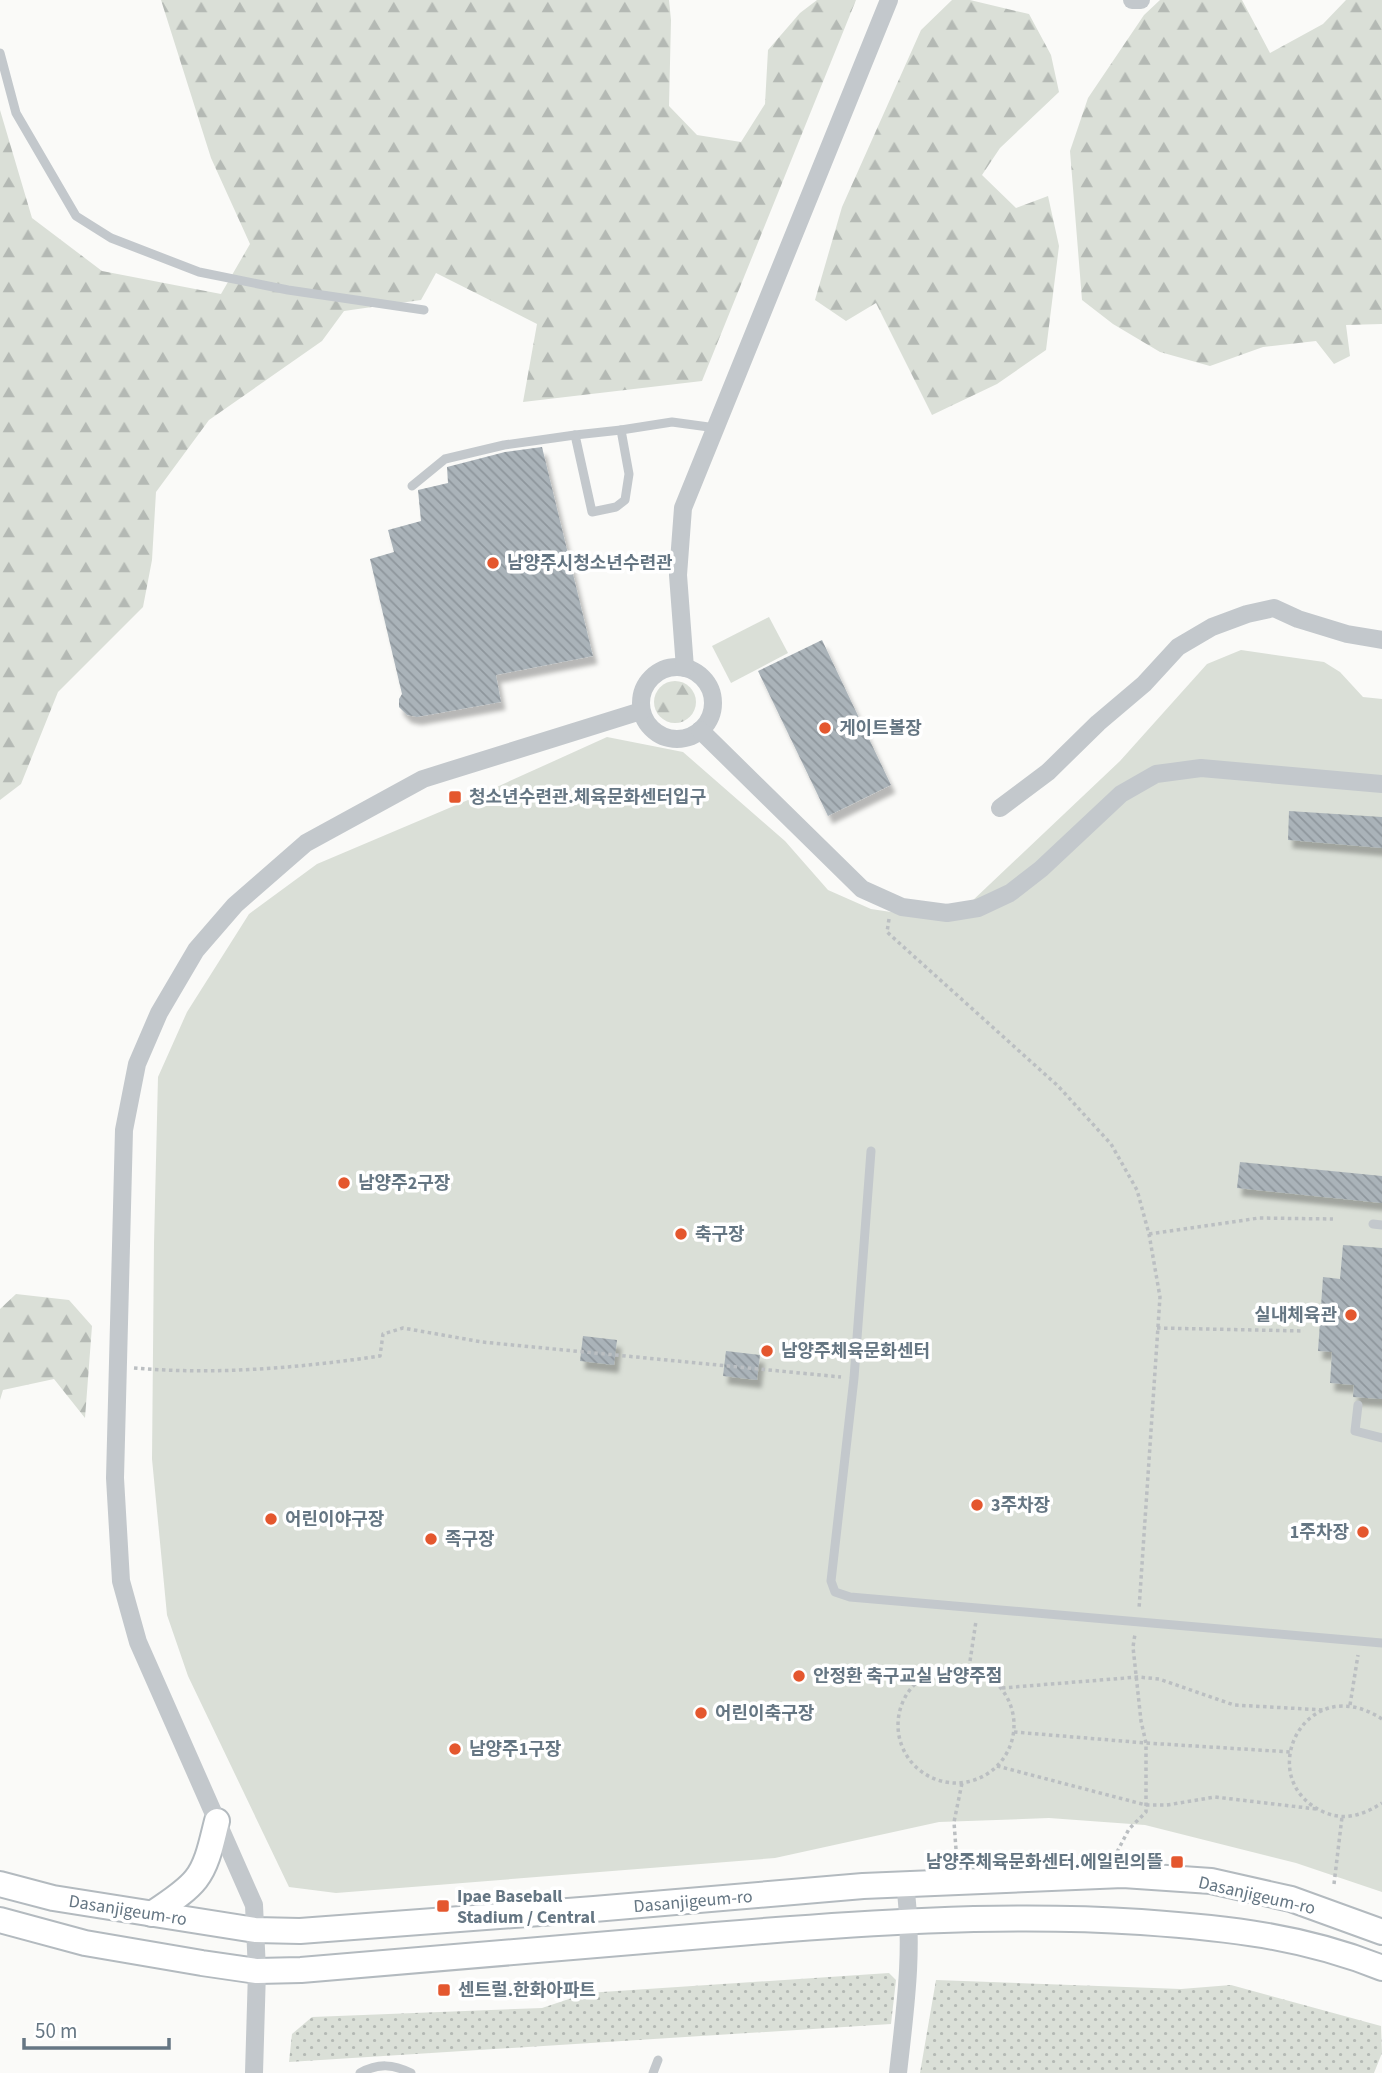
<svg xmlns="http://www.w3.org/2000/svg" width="1382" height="2073" viewBox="0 0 1382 2073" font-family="'Source Sans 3','Noto Sans KR',sans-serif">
	<defs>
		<pattern id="grass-dots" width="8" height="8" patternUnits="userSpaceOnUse" patternTransform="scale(1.75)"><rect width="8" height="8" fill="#dadfd7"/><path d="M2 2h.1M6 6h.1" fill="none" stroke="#b4b9b4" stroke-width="1.8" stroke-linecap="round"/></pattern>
		<pattern id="forest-firs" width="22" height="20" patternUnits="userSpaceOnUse" patternTransform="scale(1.75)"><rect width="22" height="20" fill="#dadfd7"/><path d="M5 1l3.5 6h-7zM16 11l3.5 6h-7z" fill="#b4b9b4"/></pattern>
		<pattern id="building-back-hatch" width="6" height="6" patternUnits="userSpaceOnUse" patternTransform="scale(1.75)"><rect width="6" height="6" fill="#aab3b9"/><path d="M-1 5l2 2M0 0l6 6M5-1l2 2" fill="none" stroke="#8e969c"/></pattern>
		<filter id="shadow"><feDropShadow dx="4.5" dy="8" stdDeviation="2" flood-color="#0004"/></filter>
	</defs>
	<rect width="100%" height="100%" fill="#fafaf8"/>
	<g fill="url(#grass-dots)">
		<path d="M889,1973L896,1980L891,2024L289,2062L292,2034L312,2017L542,2008L587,1993Z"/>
		<path d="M936,1980L1181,1989L1231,1985L1381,2026L1382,2053L1374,2073H920Z"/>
	</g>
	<g fill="url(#forest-firs)">
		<path d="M161,0H669L671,20L669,106L697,135L741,142L765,104L768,50L800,13L817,0H856L702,381L523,402L537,324L436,273L421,300L344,311L322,341L209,420L156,492L152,560L143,607L58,692L21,784L0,800V110L32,218L102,271L221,294L250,244L211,158Z"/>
		<path d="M952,0H970L1029,14L1051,55L1059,92L1000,148L982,175L1016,208L1048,196L1059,246L1046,350L997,384L932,415L876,303L846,321L815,300L842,207L921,30Z"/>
		<path d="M1160,0H1242L1270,53L1323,24L1346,0H1382V324L1346,325L1350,356L1334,364L1316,341L1263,347L1210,366L1160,352L1113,324L1082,300L1070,151L1088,98L1144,15Z"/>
		<circle cx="675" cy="702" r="21"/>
		<path d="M16,1294L69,1300L92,1326L85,1418L54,1379L3,1390L0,1400V1309Z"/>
	</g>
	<g fill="#dadfd7">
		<path d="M769,617L788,653L731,683L712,646Z"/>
		<path d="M1241,650L1324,662L1340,672L1363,697L1382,699V1892L1296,1863L1145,1825L1049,1818L939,1822L775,1858L336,1893L289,1887L188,1676L167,1615L152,1459L154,1243L158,1077L187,1012L249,914L317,864L468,800L607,737L683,752L785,841L828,890L871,909L951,921L1120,761L1207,664Z"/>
	</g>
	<g fill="url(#building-back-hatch)" filter="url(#shadow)">
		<path d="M542,447L593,656L496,675L501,702L417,717L407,715L399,707V699L402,694L370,559L394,552L388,530L421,521L418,490L448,483L447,467L505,452Z"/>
		<path d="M822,640L891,785L828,816L758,671Z"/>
		<path d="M1289,811L1382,817V848L1288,840Z"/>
		<path d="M1240,1162L1382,1176V1203L1237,1188Z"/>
		<path d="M1343,1245L1382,1248V1399L1353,1397L1354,1385L1330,1383L1332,1352L1318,1351L1323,1277L1340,1279Z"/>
		<path d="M583,1336L617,1340L614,1365L580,1361Z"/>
		<path d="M726,1351L760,1355L757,1380L723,1376Z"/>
	</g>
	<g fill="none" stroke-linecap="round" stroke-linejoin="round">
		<defs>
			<g id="secondary">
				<path d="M0,1884L53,1898L255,1930L300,1931L594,1909L863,1886L1123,1875L1211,1881L1291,1899L1382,1932"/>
				<path d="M152,1914C166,1904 185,1893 196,1879C208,1864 212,1840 217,1821"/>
				<path d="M0,1920L85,1943L202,1963L257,1971L301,1970C439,1958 577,1946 715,1935C857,1923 999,1913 1141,1922C1226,1928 1303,1936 1382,1968"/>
			</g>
		</defs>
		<use href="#secondary" stroke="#b3babf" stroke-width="28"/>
		<g stroke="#bbbfc2" stroke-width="3.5" stroke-dasharray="3.5 3.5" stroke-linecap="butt">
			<path d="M889,919L887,932L1058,1086L1111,1144L1137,1190L1149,1234L1160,1297L1139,1609"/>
			<path d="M1149,1234L1259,1218L1333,1219"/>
			<path d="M1157,1328L1304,1331"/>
			<path d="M134,1368C216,1375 298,1368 380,1356L383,1334L403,1328L482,1342L841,1377"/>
			<circle cx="956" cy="1725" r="58"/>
			<path d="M969,1668L976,1621"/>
			<path d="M1002,1688L1138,1677L1159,1679L1234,1705L1324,1710"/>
			<path d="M1350,1705L1358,1655"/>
			<path d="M1382,1719C1304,1668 1250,1782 1326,1813C1346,1821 1365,1814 1382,1803"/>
			<path d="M1014,1732L1146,1743L1291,1752"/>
			<path d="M997,1766L1146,1805H1167L1215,1797L1316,1809"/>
			<path d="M1117,1852L1129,1829L1146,1812V1743L1141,1721L1133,1647L1135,1634"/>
			<path d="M957,1863L954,1822L962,1783"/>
			<path d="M1334,1884L1342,1817"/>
		</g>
		<g stroke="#c3c8cc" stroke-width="9">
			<path d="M0,53L16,113L76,216L111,238L199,272L288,290L424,310"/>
			<path d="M621,430L629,474L625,500L616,507L592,512L575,435Z"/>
			<path d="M621,430L672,422L716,428"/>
			<path d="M412,486L445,459L504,445L575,435"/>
			<path d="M871,1151L854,1378L831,1581L835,1592L850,1597L1382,1643"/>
			<path d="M1373,1224L1382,1225"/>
			<path d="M1358,1405L1355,1431L1382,1438"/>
			<path d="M360,2073C378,2063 393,2064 411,2073"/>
			<path d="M653,2073L658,2060"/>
		</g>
		<g stroke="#c3c8cc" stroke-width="18">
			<path d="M1132,0H1141"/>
			<circle cx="677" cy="703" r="36"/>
			<path d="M685,668L678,575L683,508L889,0"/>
			<path d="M700,730L862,889L902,907L947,913L978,908L1010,893L1041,869L1121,794L1156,774L1201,768L1382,784"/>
			<path d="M1000,808L1048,772L1098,723L1144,684L1178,647L1212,627L1247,614L1274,608L1298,619L1347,634L1382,640"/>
			<path d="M254,2073L257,1971L254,1905L138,1642L121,1581L115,1478L124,1130L137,1064L159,1013L196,950L235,905L306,843L423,779L641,711"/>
			<path d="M898,2073C905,2010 914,1948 905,1885"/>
		</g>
		<use href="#secondary" stroke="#fff" stroke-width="24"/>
	</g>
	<g fill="#e4572e" stroke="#fff" stroke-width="2.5">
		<circle cx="493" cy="563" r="7"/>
		<circle cx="825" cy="728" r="7"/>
		<rect x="448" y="790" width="14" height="14" rx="3.5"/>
		<circle cx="344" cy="1183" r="7"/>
		<circle cx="681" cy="1234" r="7"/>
		<circle cx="1351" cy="1315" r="7"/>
		<circle cx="767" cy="1351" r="7"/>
		<circle cx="977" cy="1505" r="7"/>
		<circle cx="271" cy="1519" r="7"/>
		<circle cx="1363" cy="1532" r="7"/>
		<circle cx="431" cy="1539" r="7"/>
		<circle cx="799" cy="1676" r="7"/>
		<circle cx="701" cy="1713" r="7"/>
		<circle cx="455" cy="1749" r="7"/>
		<rect x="1170" y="1855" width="14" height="14" rx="3.5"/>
		<rect x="436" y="1899" width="14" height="14" rx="3.5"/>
		<rect x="437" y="1983" width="14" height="14" rx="3.5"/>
	</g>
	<g text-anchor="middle" stroke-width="7" stroke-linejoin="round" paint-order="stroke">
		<g font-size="18" font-weight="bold" fill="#657683" stroke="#fff" text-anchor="start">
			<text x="507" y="569">남양주시청소년수련관</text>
			<text x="839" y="734">게이트볼장</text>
			<text x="469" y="803">청소년수련관.체육문화센터입구</text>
			<text x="358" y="1189">남양주2구장</text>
			<text x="695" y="1240">축구장</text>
			<text x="1337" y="1321" text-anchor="end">실내체육관</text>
			<text x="781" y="1357">남양주체육문화센터</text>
			<text x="991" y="1511">3주차장</text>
			<text x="285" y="1525">어린이야구장</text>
			<text x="1349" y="1538" text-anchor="end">1주차장</text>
			<text x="445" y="1545">족구장</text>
			<text x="813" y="1682">안정환 축구교실 남양주점</text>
			<text x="715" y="1719">어린이축구장</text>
			<text x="469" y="1755">남양주1구장</text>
			<text x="1163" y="1868" text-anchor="end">남양주체육문화센터.에일린의뜰</text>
			<text x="457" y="1902">Ipae Baseball<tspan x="457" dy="21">Stadium / Central</tspan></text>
			<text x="458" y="1996">센트럴.한화아파트</text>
		</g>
		<g font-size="18" fill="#657683" stroke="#fff">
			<text transform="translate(1257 1895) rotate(13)" y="6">Dasanjigeum-ro</text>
			<text transform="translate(693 1901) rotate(-5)" y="6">Dasanjigeum-ro</text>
			<text transform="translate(128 1910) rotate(9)" y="6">Dasanjigeum-ro</text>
		</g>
	</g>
	<path d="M24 2038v10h145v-10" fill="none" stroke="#657683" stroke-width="3.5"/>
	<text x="35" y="2038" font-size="21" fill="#657683" stroke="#ffffff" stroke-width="5" paint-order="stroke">50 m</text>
</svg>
